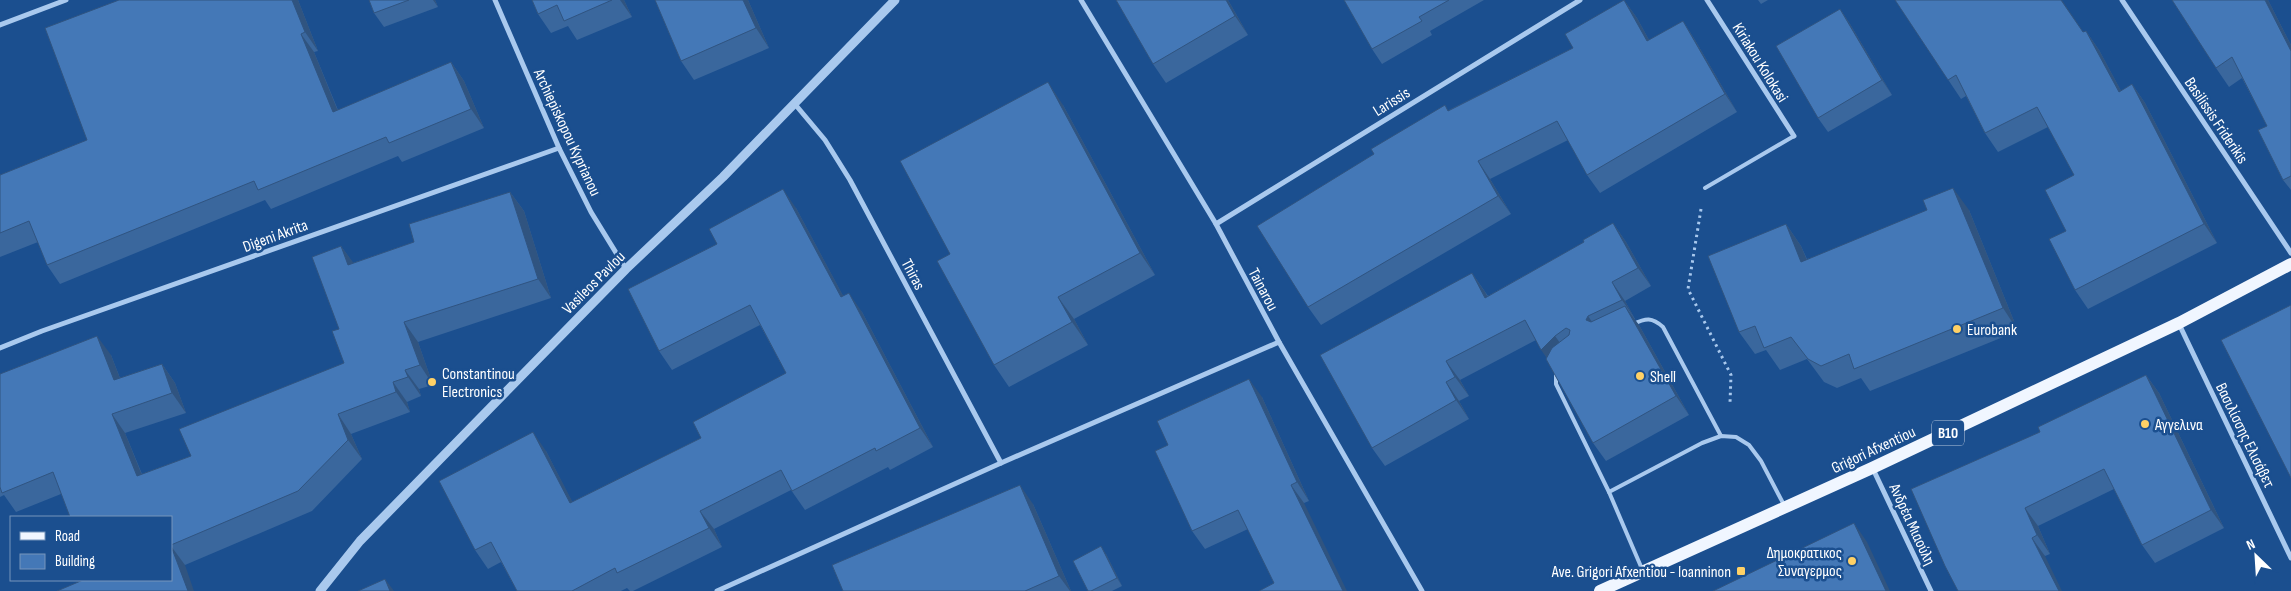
<svg xmlns="http://www.w3.org/2000/svg" width="2291" height="591" viewBox="0 0 2291 591" font-family="'Sofia Sans Condensed',sans-serif">
	<rect width="100%" height="100%" fill="#1b4f8f"/>
	<g fill="none" stroke-linecap="round" stroke-linejoin="round">
		<path stroke="#a9c9ee" stroke-width="3" stroke-dasharray="2.5 4" stroke-linecap="butt" d="M1701,209L1688,289L1731,375L1730,403"/>
		<g stroke="#a9c9ee" stroke-width="4">
			<path d="M1705,188L1794,136"/>
			<path d="M1633,324C1646,318 1652,317 1663,327L1721,436"/>
			<path d="M1556,372V384L1609,492"/>
			<path d="M1642,569L1609,492L1702,443L1721,436L1736,437L1749,445L1761,461L1784,505"/>
		</g>
		<g stroke="#a9c9ee" stroke-width="5">
			<path d="M495,0L559,148L591,212L626,269"/>
			<path d="M1081,0L1216,224L1279,342L1422,591"/>
			<path d="M1707,0L1794,136"/>
			<path d="M2122,0L2291,253"/>
			<path d="M0,25L66,0"/>
			<path d="M794,103L825,140L850,180L1001,463"/>
			<path d="M1216,224L1580,0"/>
			<path d="M2179,324L2291,558"/>
			<path d="M0,348L42,331L559,148"/>
			<path d="M1873,469L1931,591"/>
			<path d="M717,591L1001,463L1279,342"/>
		</g>
		<path stroke="#a9c9ee" stroke-width="9" d="M320,591L360,541L626,269L723,177L895,0"/>
		<path stroke="#f0f6ff" stroke-width="12" d="M1600,591L1872,468L2179,323L2291,264"/>
	</g>
	<g fill="#3a679d">
		<path d="M119,0H298L318,51L314,52L338,110L451,62L464,81L484,128L402,162L398,156L271,209L265,200L60,284L47,265L38,242L0,257V175L87,140Z"/>
		<path d="M369,0H435L438,7L384,27L374,13Z"/>
		<path d="M532,0H624L632,17L577,40L568,26L551,33L538,14Z"/>
		<path d="M655,0H748L769,48L694,80L681,61Z"/>
		<path d="M1116,0H1228L1248,35L1166,83L1153,64Z"/>
		<path d="M1344,0H1484L1430,31L1432,35L1382,64L1372,49Z"/>
		<path d="M1624,0L1637,18L1649,40L1683,21L1695,40L1737,112L1600,193L1587,175L1568,140L1490,179L1511,214L1321,325L1308,307L1449,110L1573,48Z"/>
		<path d="M1758,0H1768L1761,4Z"/>
		<path d="M1895,0L2083,32L2086,31L2099,50L2121,91L2132,84L2145,103L2217,243L2088,309L2075,290L2066,231L2074,175L2048,127L1998,152L1985,133L1966,96L1961,99Z"/>
		<path d="M2172,0H2268L2291,45V190L2283,180L2267,126L2242,78L2229,87L2216,68Z"/>
		<path d="M1840,9L1850,24L1892,95L1828,132L1818,118Z"/>
		<path d="M1063,105L1155,275L1074,319L1088,345L1009,387L994,365L950,254Z"/>
		<path d="M510,192L524,211L551,298L418,342L433,385L419,389L421,396L407,402L410,412L351,434L362,459L312,511L185,565L171,580L61,494L16,512L4,495L0,497V374L111,355L120,378L162,364L175,383L186,413L125,433L142,474L191,456L344,363L341,246L353,263L414,242Z"/>
		<path d="M796,208L843,296L862,312L933,447L890,470L888,467L805,510L791,490L714,529L722,547L633,591H630L627,588L621,591H517L501,562L488,569L475,550L546,451L572,502L701,438L786,373L760,325L672,370L659,351Z"/>
		<path d="M1969,210L2018,331L1870,391L1861,378L1837,388L1824,382L1807,359L1780,370L1766,350L1755,354L1739,332L1786,224L1801,246L1807,259Z"/>
		<path d="M1613,223L1626,242L1651,286L1625,301L1635,319H1634L1639,325L1689,415L1606,461L1593,443L1547,358L1536,340L1460,380L1469,396L1459,401L1469,419L1385,466L1372,448L1472,273L1488,296L1584,242Z"/>
		<path d="M2146,375L2159,393L2224,528L2155,563L2142,545L2114,489L2038,526L2050,554L2045,556L1911,489L2040,432Z"/>
		<path d="M1262,397L1309,501L1304,503L1274,583L1248,529L1205,549L1192,531L1168,445Z"/>
		<path d="M1033,504L1071,591H843Z"/>
		<path d="M1106,554L1122,586L1112,591H1088Z"/>
	</g>
	<g fill="#305480">
		<path d="M292,0H298L318,51L305,32Z"/>
		<path d="M433,0H435L438,7Z"/>
		<path d="M620,0H624L632,17Z"/>
		<path d="M743,0H748L769,48L756,28Z"/>
		<path d="M1226,0H1228L1248,35L1235,16Z"/>
		<path d="M1624,0L1637,18L1660,60L1647,41Z"/>
		<path d="M2061,0H2062L2096,51L2083,32Z"/>
		<path d="M2265,0H2268L2291,45V51Z"/>
		<path d="M1840,9L1850,24L1892,95L1882,80Z"/>
		<path d="M1683,21L1695,40L1737,112L1725,94Z"/>
		<path d="M2086,31L2099,50L2132,111L2119,92Z"/>
		<path d="M301,34L314,52L346,131L333,112Z"/>
		<path d="M451,62L464,81L484,128L471,109Z"/>
		<path d="M1048,82L1063,105L1155,275L1140,253Z"/>
		<path d="M2132,84L2145,103L2217,243L2204,224Z"/>
		<path d="M1478,161L1490,179L1511,214L1498,196Z"/>
		<path d="M1953,188L1969,210L2018,331L2003,308Z"/>
		<path d="M783,189L796,208L854,316L841,297Z"/>
		<path d="M510,192L524,211L551,298L538,279Z"/>
		<path d="M1613,223L1626,242L1651,286L1638,268Z"/>
		<path d="M1786,224L1801,246L1817,284L1801,262Z"/>
		<path d="M341,246L355,265H348Z"/>
		<path d="M1472,273L1485,292L1498,316L1485,298Z"/>
		<path d="M1612,282L1625,301L1635,319L1622,300Z"/>
		<path d="M849,293L862,312L933,447L920,428Z"/>
		<path d="M1058,297L1074,319L1088,345L1072,322Z"/>
		<path d="M1625,306L1639,325L1689,415L1676,396Z"/>
		<path d="M1588,316L1601,335L1586,320Z"/>
		<path d="M404,322L418,342L433,385L420,365Z"/>
		<path d="M97,336L111,355L128,399L114,380Z"/>
		<path d="M1555,336L1568,354L1555,369L1541,350Z"/>
		<path d="M1446,361L1460,380L1469,396L1455,377Z"/>
		<path d="M162,364L175,383L186,413L172,393Z"/>
		<path d="M405,370L419,389L421,396L408,377Z"/>
		<path d="M2146,375L2159,393L2224,528L2211,510Z"/>
		<path d="M1249,379L1262,397L1309,501L1297,482Z"/>
		<path d="M393,382L407,402L410,412L396,392Z"/>
		<path d="M1446,382L1459,401L1469,419L1456,400Z"/>
		<path d="M112,414L125,433L150,495L137,476Z"/>
		<path d="M338,414L351,434L362,459L348,440Z"/>
		<path d="M533,432L546,451L583,522L570,503Z"/>
		<path d="M1020,485L1033,504L1071,591H1070L1059,576Z"/>
		<path d="M1291,485L1304,503L1347,591H1343Z"/>
		<path d="M2025,508L2038,526L2050,554L2037,535Z"/>
		<path d="M700,511L714,529L722,547L709,528Z"/>
		<path d="M1854,523L1867,542L1890,591H1886Z"/>
		<path d="M2032,538L2045,556L2062,591H2059Z"/>
		<path d="M171,546L185,565L194,591H188Z"/>
		<path d="M1101,546L1106,554L1122,586L1117,578Z"/>
		<path d="M385,579L394,591H390Z"/>
	</g>
	<g fill="#4478b7" stroke="#305480">
		<path d="M119,0H292L305,32L301,34L333,112L451,62L471,109L389,143L386,137L258,190L254,181L47,265L29,221L0,233V175L87,140L45,28Z"/>
		<path d="M369,0H409L374,13Z"/>
		<path d="M532,0H612L564,21L557,5L538,14Z"/>
		<path d="M655,0H743L756,28L681,61Z"/>
		<path d="M1116,0H1226L1235,16L1153,64Z"/>
		<path d="M1344,0H1449L1419,17L1422,21L1372,49Z"/>
		<path d="M1624,0L1647,41L1683,21L1725,94L1587,175L1557,121L1478,161L1498,196L1308,307L1257,226L1374,154L1371,149L1445,105L1448,111L1573,48L1565,34Z"/>
		<path d="M1895,0H2061L2083,32L2086,31L2119,92L2132,84L2204,224L2075,290L2049,239L2066,231L2045,190L2074,175L2037,107L1985,133L1956,75L1948,80Z"/>
		<path d="M2172,0H2265L2291,51V176L2283,180L2258,130L2267,126L2232,57L2216,68Z"/>
		<path d="M1840,9L1882,80L1818,118L1776,46Z"/>
		<path d="M1048,82L1140,253L1058,297L1072,322L994,365L937,261L950,254L900,161Z"/>
		<path d="M1953,188L2003,308L1854,369L1849,354L1821,366L1808,359L1791,337L1764,348L1755,326L1739,332L1708,256L1786,224L1801,262L1927,210L1923,200Z"/>
		<path d="M783,189L841,297L849,293L920,428L876,451L875,448L792,491L781,470L700,511L709,528L617,573L615,568L572,591H517L491,542L475,550L439,481L533,432L570,503L701,438L693,422L786,373L750,305L659,351L628,289L717,244L709,229Z"/>
		<path d="M510,192L538,279L404,322L420,365L405,370L408,377L393,382L396,392L338,414L348,440L298,491L171,545V517H70L53,472L2,493L0,487V374L97,336L114,380L162,364L172,393L112,414L137,476L191,456L179,429L344,363L332,331L339,329L312,257L341,246L348,265L414,242L409,224Z"/>
		<path d="M1613,223L1638,268L1612,282L1622,300L1588,316L1586,320L1591,322L1625,306L1676,396L1593,443L1546,359L1552,348L1569,335L1570,330L1566,328L1555,336L1541,350L1525,320L1446,361L1455,377L1446,382L1456,400L1372,448L1320,355L1472,273L1485,298L1584,242L1583,240Z"/>
		<path d="M2291,305V478L2221,340Z"/>
		<path d="M2146,375L2211,510L2142,545L2104,469L2025,508L2037,535L2032,538L2059,591H1958L1945,566L1911,489L2040,432L2038,427Z"/>
		<path d="M1249,379L1297,482L1291,485L1343,591H1259L1274,583L1238,510L1192,531L1155,451L1168,445L1157,421Z"/>
		<path d="M1020,485L1059,576L1025,591H843L832,565Z"/>
		<path d="M1854,523L1886,591H1713Z"/>
		<path d="M171,546L188,591H57L83,580H171Z"/>
		<path d="M1101,546L1117,578L1091,591H1088L1073,561Z"/>
		<path d="M385,579L390,591H358Z"/>
	</g>
	<g fill="#ffd166" stroke="#1b4f8f" stroke-width="2">
		<circle cx="1957" cy="329" r="5"/>
		<circle cx="1640" cy="376" r="5"/>
		<circle cx="432" cy="382" r="5"/>
		<circle cx="2145" cy="424" r="5"/>
		<circle cx="1852" cy="561" r="5"/>
		<rect x="1736" y="566" width="10" height="10" rx="2.5"/>
	</g>
	<g text-anchor="middle" stroke-width="5" stroke-linejoin="round" paint-order="stroke">
		<rect fill="#1b4f8f" stroke="#bbcadd" stroke-width="1" x="1932" y="420.5" width="32" height="25" rx="4"/>
		<g font-size="15" font-weight="bold" fill="#fff">
			<text x="1948" y="438">B10</text>
		</g>
		<g font-size="16" fill="#fff" stroke="#1b4f8f">
			<text transform="translate(1761 62) rotate(58)" y="6">Kiriakou Kolokasi</text>
			<text transform="translate(1391 101) rotate(-32)" y="6">Larissis</text>
			<text transform="translate(2217 120) rotate(56)" y="6">Basilissis Friderikis</text>
			<text transform="translate(568 132) rotate(65)" y="6">Archiepiskopou Kyprianou</text>
			<text transform="translate(275 235) rotate(-20)" y="6">Digeni Akrita</text>
			<text transform="translate(914 274) rotate(62)" y="6">Thiras</text>
			<text transform="translate(593 282) rotate(-45)" y="6">Vasileos Pavlou</text>
			<text transform="translate(1264 289) rotate(62)" y="6">Tainarou</text>
			<text transform="translate(2246 435) rotate(64)" y="6">Βασιλίσσης Ελισάβετ</text>
			<text transform="translate(1873 449) rotate(-25)" y="6">Grigori Afxentiou</text>
			<text transform="translate(1913 524) rotate(65)" y="6">Ανδρέα Μιαούλη</text>
		</g>
		<g font-size="16" fill="#fff" stroke="#1b4f8f" text-anchor="start">
			<text x="1967" y="335">Eurobank</text>
			<text x="442" y="379">Constantinou<tspan x="442" dy="18">Electronics</tspan></text>
			<text x="1650" y="382">Shell</text>
			<text x="2155" y="430">Αγγελινα</text>
			<text x="1842" y="558" text-anchor="end">Δημοκρατικος<tspan x="1842" dy="18">Συναγερμος</tspan></text>
			<text x="1731" y="577" text-anchor="end">Ave. Grigori Afxentiou - Ioanninon</text>
		</g>
	</g>
	<rect x="10" y="516" width="162" height="65" fill="#1b4f8f" stroke="#7695bc"/>
	<rect x="20" y="532" width="25" height="8" fill="#f0f6ff" stroke="#7695bc"/>
	<text x="55" y="541" font-size="15" fill="#ffffff">Road</text>
	<rect x="20" y="554" width="25" height="15" fill="#4478b7" stroke="#7695bc"/>
	<text x="55" y="566" font-size="15" fill="#ffffff">Building</text>
	<g transform="translate(2256 556) rotate(335)" stroke="#1b4f8f" stroke-width="4" paint-order="stroke">
	<path d="M0-4L9 19L0 12L-9 19Z" fill="#ffffff"/>
	<text y="-8" font-size="14" font-weight="bold" text-anchor="middle" fill="#ffffff">N</text>
	</g>
</svg>
